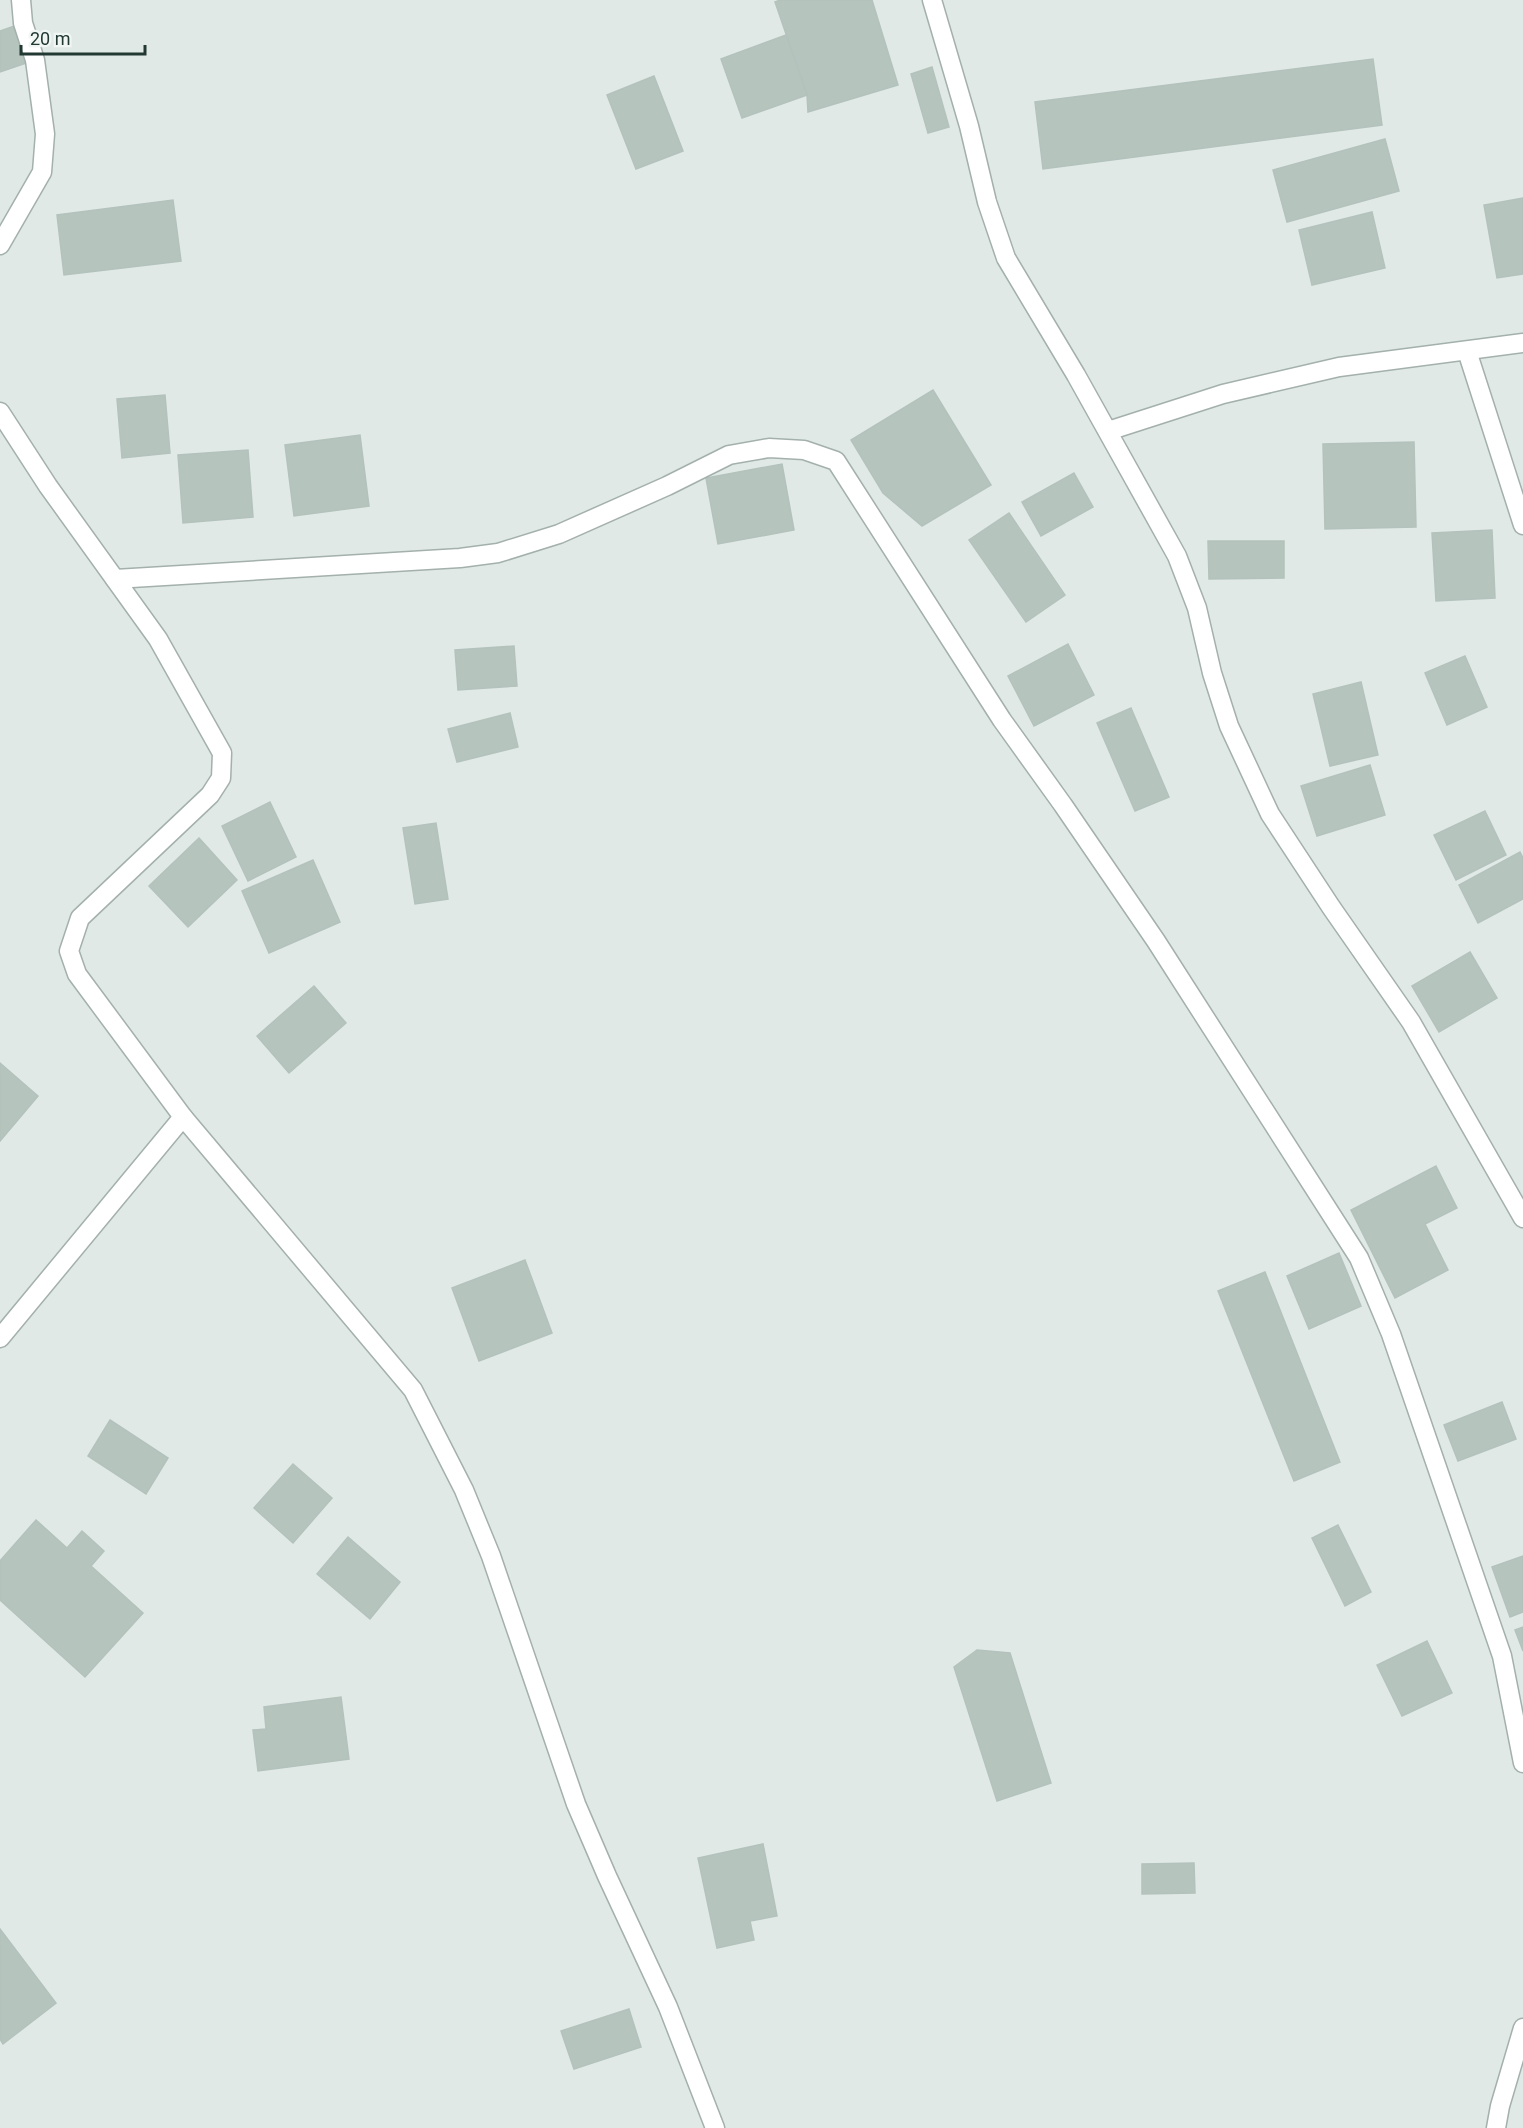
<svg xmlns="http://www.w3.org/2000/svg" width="1523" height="2128" viewBox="0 0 1523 2128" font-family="Roboto,sans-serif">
	<rect width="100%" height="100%" fill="#e0e9e5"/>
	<g fill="#b6c4be" stroke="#b3c2bc" stroke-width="1.5">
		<path d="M780,0H872L898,85L808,112L807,95L775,2Z"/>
		<path d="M23,23L35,60L0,72V31Z"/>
		<path d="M786,35L807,95L742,118L721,59Z"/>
		<path d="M1373,59L1382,125L1043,169L1035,102Z"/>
		<path d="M932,67L949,127L928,133L911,74Z"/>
		<path d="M654,76L683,151L636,169L607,95Z"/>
		<path d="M1385,139L1399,191L1287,222L1273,170Z"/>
		<path d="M1523,198V274L1497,278L1484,205Z"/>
		<path d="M173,200L181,261L64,275L57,215Z"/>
		<path d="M1372,212L1385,268L1312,285L1299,230Z"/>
		<path d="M933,390L991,485L922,526L883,493L851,440Z"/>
		<path d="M165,395L170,453L122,458L117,399Z"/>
		<path d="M360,435L369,506L294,516L285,445Z"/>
		<path d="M1414,442L1416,527L1325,529L1323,444Z"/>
		<path d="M248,450L253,517L183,523L178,455Z"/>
		<path d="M782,464L794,530L718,544L706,478Z"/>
		<path d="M1074,473L1093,507L1041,536L1022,502Z"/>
		<path d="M1009,513L1065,595L1026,622L969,540Z"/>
		<path d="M1492,530L1495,598L1436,601L1432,533Z"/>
		<path d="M1208,541H1284V578L1209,579Z"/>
		<path d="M1068,644L1094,695L1034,726L1008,676Z"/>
		<path d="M514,646L517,686L458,690L455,650Z"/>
		<path d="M1465,656L1487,707L1447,725L1425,673Z"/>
		<path d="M1361,682L1378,755L1330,766L1313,694Z"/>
		<path d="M1131,708L1169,797L1135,811L1097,723Z"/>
		<path d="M510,713L518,747L457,762L448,729Z"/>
		<path d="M1370,765L1385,815L1317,836L1301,786Z"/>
		<path d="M270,802L296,857L248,881L222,826Z"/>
		<path d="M1485,811L1506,855L1456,880L1434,835Z"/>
		<path d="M436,823L448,899L415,904L403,828Z"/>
		<path d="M199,838L237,880L188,927L149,886Z"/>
		<path d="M1520,852L1523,858V899L1478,923L1459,885Z"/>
		<path d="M313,860L340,922L269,953L242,891Z"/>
		<path d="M1470,952L1497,998L1439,1032L1412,986Z"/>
		<path d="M314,986L346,1023L289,1073L257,1036Z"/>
		<path d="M0,1063L38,1096L0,1141Z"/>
		<path d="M1436,1166L1457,1208L1425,1224L1448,1270L1395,1298L1351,1210Z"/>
		<path d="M1339,1253L1361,1306L1309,1329L1287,1276Z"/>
		<path d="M525,1260L552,1333L479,1361L452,1288Z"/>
		<path d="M1265,1272L1340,1462L1294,1481L1218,1291Z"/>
		<path d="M1502,1402L1516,1439L1458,1461L1444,1425Z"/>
		<path d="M110,1420L168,1458L146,1494L88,1456Z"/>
		<path d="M293,1464L332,1498L293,1543L254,1508Z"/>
		<path d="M36,1520L67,1548L82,1531L104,1551L91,1566L143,1613L85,1677L0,1600V1561Z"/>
		<path d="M1338,1525L1371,1592L1345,1606L1312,1538Z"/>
		<path d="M348,1537L400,1582L370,1619L317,1574Z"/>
		<path d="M1523,1556V1612L1510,1617L1492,1567Z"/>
		<path d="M1523,1627V1651L1515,1630Z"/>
		<path d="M1427,1641L1452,1693L1402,1716L1377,1665Z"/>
		<path d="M977,1650L1010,1653L1051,1783L997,1801L954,1667Z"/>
		<path d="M341,1697L349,1759L258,1771L253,1730L266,1729L264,1707Z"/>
		<path d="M763,1844L777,1916L750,1921L754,1940L717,1948L698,1858Z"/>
		<path d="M1194,1863L1195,1893L1142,1894V1864Z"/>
		<path d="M0,1929L56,2003L3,2044L0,2039Z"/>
		<path d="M629,2009L641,2047L574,2069L561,2031Z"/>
	</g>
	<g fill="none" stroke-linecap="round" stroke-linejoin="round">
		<defs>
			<g id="minor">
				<path d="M932,0L969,126L987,202L1006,258L1076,375L1177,556L1197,608L1212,673L1229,726L1270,814L1331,907L1411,1022L1523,1218"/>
				<path d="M0,245L42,172L45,134L35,60L23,23L21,0"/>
				<path d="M1467,351L1523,525"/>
				<path d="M0,412L48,486L158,639L222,753L221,778L210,795L80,918L69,951L77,974L183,1117L413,1390L464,1490L491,1556L576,1804L607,1876L668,2007L715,2128"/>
				<path d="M1108,431L1223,394L1339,367L1523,343"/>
				<path d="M115,579L460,558L498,553L559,534L667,486L729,455L769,448L804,450L836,461L1002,720L1063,805L1156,941L1359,1258L1391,1334L1502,1656L1523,1763"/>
				<path d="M0,1338L183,1117"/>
				<path d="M1496,2128L1500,2106L1523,2028"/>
			</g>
		</defs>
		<use href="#minor" stroke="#a3b0ac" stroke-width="21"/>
		<use href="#minor" stroke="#fff" stroke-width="18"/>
	</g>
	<path d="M21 45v9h124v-9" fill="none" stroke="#223832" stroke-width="3"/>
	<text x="30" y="45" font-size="18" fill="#223832" stroke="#f0f6f3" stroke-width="4.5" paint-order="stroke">20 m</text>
</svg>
